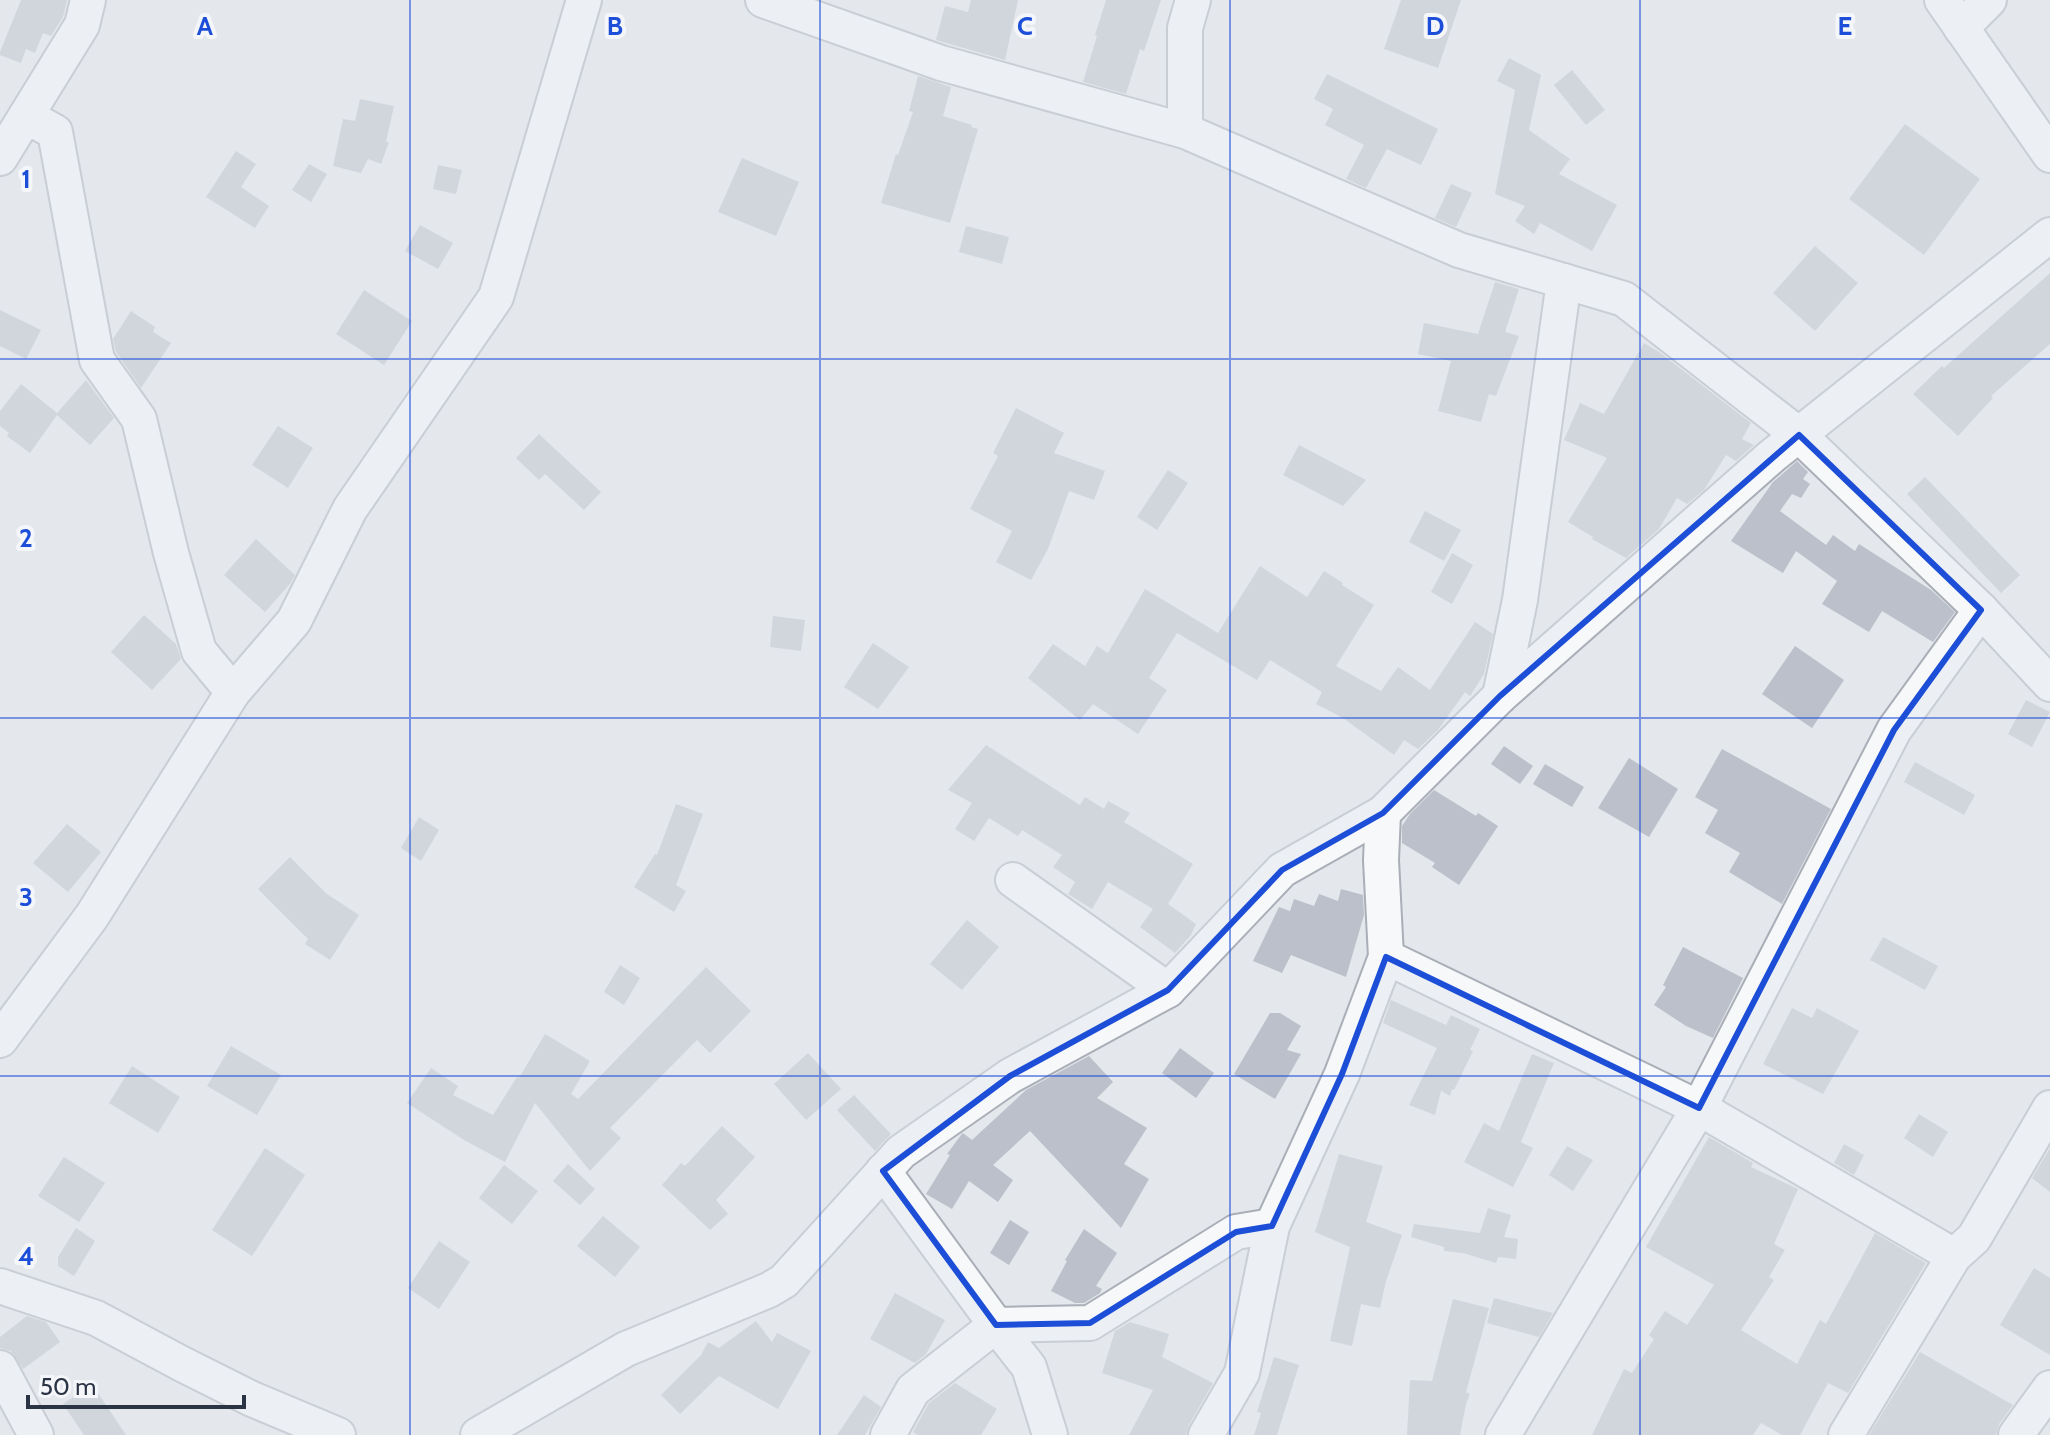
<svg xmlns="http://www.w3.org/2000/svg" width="2050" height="1435" viewBox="0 0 2050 1435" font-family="Cabin,sans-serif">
	<rect width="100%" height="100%" fill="#e4e7ec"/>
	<g fill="#bbc0ca">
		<path d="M21,0H67L63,17L51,36L43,33L35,53L26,49L21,63L0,55V52Z"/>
		<path d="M971,0H1018L1005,60L936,40L945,6L968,12Z"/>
		<path d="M1106,0H1161L1144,51L1140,49L1126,94L1083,82L1097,36L1095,35Z"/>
		<path d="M1401,0H1461L1438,68L1384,49Z"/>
		<path d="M1509,58L1541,75L1529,130L1570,159L1559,174L1617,205L1592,251L1540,223L1534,234L1515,221L1525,206L1495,194L1515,90L1497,81Z"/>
		<path d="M1572,70L1605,110L1586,125L1554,85Z"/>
		<path d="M1327,74L1438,129L1421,165L1387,149L1366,188L1346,179L1364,145L1325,125L1333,109L1314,99Z"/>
		<path d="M918,76L951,87L943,116L972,125L971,127L978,129L950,223L881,203L896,154L898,155L913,112L909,111Z"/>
		<path d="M360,99L394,106L386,142H389L381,164L368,159L361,173L333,166L343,119L355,121Z"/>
		<path d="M1905,124L1980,179L1924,255L1849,199Z"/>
		<path d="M236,151L256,164L241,187L269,206L255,228L206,197Z"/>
		<path d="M742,158L799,182L776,236L718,212Z"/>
		<path d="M309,164L327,174L311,202L292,190Z"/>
		<path d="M438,165L462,170L456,194L433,189Z"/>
		<path d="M1451,184L1472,193L1456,227L1435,218Z"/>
		<path d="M420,225L453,243L438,269L405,251Z"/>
		<path d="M966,226L1009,237L1002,264L959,252Z"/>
		<path d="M1815,246L1858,283L1815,331L1773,293Z"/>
		<path d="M2050,273V344L1991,396L1993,398L1958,436L1913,394L1942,366L1944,368Z"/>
		<path d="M1495,282L1519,289L1505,332L1519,336L1496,396L1489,394L1481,422L1438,411L1451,361L1418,354L1424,323L1478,334Z"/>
		<path d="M364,290L412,321L384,365L336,334Z"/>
		<path d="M0,310L41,330L26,359L0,346Z"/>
		<path d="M131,311L155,327L153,332L171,343L141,388L116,352L113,339Z"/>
		<path d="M1644,343L1659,352L1751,423L1742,439L1754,445L1736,461L1726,455L1704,490L1687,504L1677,498L1659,529L1626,558L1592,539L1593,537L1568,522L1607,458L1564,440L1580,403L1604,414Z"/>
		<path d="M86,380L114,418L90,445L57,415L30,453L7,436L9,433L0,426V411L21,384L57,413Z"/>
		<path d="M1016,408L1064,433L1054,453L1105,471L1094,500L1069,491L1048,549L1031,580L996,562L1012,531L970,509L998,456L993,453Z"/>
		<path d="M278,426L313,448L288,488L252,465Z"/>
		<path d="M539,434L601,492L584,510L545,474L539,480L516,458Z"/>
		<path d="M1299,445L1366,480L1343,506L1283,475Z"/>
		<path d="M1797,461L1808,472L1803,479L1810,484L1801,498L1792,494L1780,511L1826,545L1833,535L1855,551L1859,544L1931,590L1955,612L1933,642L1882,611L1869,632L1822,604L1837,581L1796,551L1783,573L1731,541L1773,482Z"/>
		<path d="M1168,470L1188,483L1157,530L1137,517Z"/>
		<path d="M1925,477L2020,575L2001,593L1907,494Z"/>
		<path d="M1425,511L1461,530L1444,561L1409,542Z"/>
		<path d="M256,539L295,575L290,584L265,612L224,575Z"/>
		<path d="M1452,553L1473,565L1452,604L1431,592Z"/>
		<path d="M1260,566L1307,597L1324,571L1343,583L1342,585L1374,605L1336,666L1381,691L1398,667L1430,690L1475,622L1493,634L1484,674L1470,696L1465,692L1438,730L1418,749L1404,740L1394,755L1343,718L1316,704L1322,692L1270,660L1257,680L1177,633L1149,678L1167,690L1138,734L1093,704L1080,720L1028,678L1053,644L1085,666L1097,646L1108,653L1145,589L1218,633Z"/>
		<path d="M144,615L176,644L181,659L152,690L111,652Z"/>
		<path d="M773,616L805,620L801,651L770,647Z"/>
		<path d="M873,643L909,667L878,709L844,687Z"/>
		<path d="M1795,646L1844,680L1812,728L1762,694Z"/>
		<path d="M2026,700L2050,712L2032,747L2008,734Z"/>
		<path d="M986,745L1080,805L1085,797L1104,809L1108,801L1130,813L1124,822L1193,864L1168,904L1196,924L1191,935L1175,953L1140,927L1153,909L1108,882L1092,909L1068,894L1075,882L1053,867L1062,855L1022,830L1018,836L989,818L974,841L955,829L972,803L948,790Z"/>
		<path d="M1504,746L1533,766L1520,784L1491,764Z"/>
		<path d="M1722,749L1831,809L1782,904L1729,872L1740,853L1705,833L1718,810L1695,797Z"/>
		<path d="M1629,758L1678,789L1649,837L1598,808Z"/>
		<path d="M1915,762L1975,795L1964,815L1904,782Z"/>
		<path d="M1545,764L1584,787L1572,807L1533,784Z"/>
		<path d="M1434,790L1476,816L1478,813L1498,826L1459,885L1432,867L1435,863L1402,843V826L1410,814Z"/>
		<path d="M676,804L703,814L676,885L686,891L674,912L634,887L655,854L657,855Z"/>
		<path d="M419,817L439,830L421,861L401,848Z"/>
		<path d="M67,824L101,852L68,892L33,863Z"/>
		<path d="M290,857L327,894L359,915L330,960L305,944L308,939L258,889Z"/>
		<path d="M1341,889L1363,895L1364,915L1346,977L1291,955L1282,973L1253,961L1279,907L1290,911L1294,899L1314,906L1319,894L1338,901Z"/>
		<path d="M967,920L999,947L962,990L930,964Z"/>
		<path d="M1883,937L1938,966L1925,990L1870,960Z"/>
		<path d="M1683,947L1743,978L1713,1038L1686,1026L1654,1005L1666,987L1663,985Z"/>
		<path d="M620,965L640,978L624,1005L604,992Z"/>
		<path d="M706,967L751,1011L710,1053L697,1040L610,1128L621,1138L590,1171L535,1103L505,1162L464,1140L407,1103L431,1068L458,1086L453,1095L493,1115L517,1077L519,1078L545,1034L590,1061L571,1094L578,1099Z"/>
		<path d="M1391,1000L1446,1025L1451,1015L1480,1029L1470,1050L1473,1051L1454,1090L1452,1089L1450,1096L1441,1091L1435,1115L1409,1105L1437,1048L1383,1023Z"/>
		<path d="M1792,1008L1812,1018L1817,1008L1859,1031L1823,1094L1763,1064Z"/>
		<path d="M1270,1013H1280L1301,1026L1287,1050L1301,1054L1275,1099L1234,1074Z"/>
		<path d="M231,1046L281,1075L257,1115L207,1086Z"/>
		<path d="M1180,1048L1214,1073L1196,1098L1162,1073Z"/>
		<path d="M808,1053L841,1089L806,1120L774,1084Z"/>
		<path d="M1532,1054L1554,1063L1521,1142L1533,1148L1513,1187L1464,1162L1484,1123L1499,1131Z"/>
		<path d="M1089,1056L1113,1082L1097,1098L1147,1128L1124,1164L1149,1179L1121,1228L1030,1131L993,1165L1013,1180L998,1202L969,1181L952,1209L926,1194L950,1155L947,1154L961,1135L963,1133L972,1140L1026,1090Z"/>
		<path d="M132,1066L180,1097L158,1133L109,1103Z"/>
		<path d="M854,1095L891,1134L875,1151L837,1110Z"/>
		<path d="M1919,1114L1948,1132L1933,1157L1904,1138Z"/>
		<path d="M722,1126L755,1157L716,1200L728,1214L710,1230L662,1185L681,1163L685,1166Z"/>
		<path d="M1709,1137L1753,1163L1751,1167L1798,1189L1774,1244L1785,1250L1769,1277L1774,1280L1741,1330L1797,1364L1820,1320L1826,1324L1875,1233L1926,1263L1848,1393L1828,1383L1800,1435H1782L1761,1423L1753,1435H1592L1624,1369L1632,1373L1654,1339L1649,1335L1665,1311L1687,1325L1714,1285L1646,1247Z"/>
		<path d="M1844,1144L1864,1155L1854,1175L1834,1163Z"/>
		<path d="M1567,1146L1593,1160L1573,1191L1549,1175Z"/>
		<path d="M265,1148L305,1175L252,1256L212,1230Z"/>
		<path d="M2050,1148V1192L2032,1178Z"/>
		<path d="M1339,1154L1383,1166L1366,1222L1402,1235L1386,1281L1380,1308L1361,1304L1352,1346L1330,1341L1350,1247L1315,1232Z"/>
		<path d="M64,1157L105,1183L79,1222L38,1196Z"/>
		<path d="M568,1164L595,1189L580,1205L553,1181Z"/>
		<path d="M504,1165L538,1191L512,1224L479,1198Z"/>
		<path d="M1488,1208L1511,1215L1504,1237L1518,1239L1516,1259L1498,1257L1496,1263L1463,1253L1444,1251V1247L1411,1237L1414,1224L1480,1233Z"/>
		<path d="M603,1216L640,1247L615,1277L577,1246Z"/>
		<path d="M1010,1220L1029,1232L1009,1265L990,1253Z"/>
		<path d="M76,1228L95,1241L74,1276L58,1266V1257Z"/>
		<path d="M1084,1229L1117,1253L1096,1286L1102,1289L1100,1293L1084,1303H1075L1051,1291L1067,1261L1065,1260Z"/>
		<path d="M439,1241L470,1262L439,1309L408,1288Z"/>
		<path d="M2034,1268L2050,1278V1355L2000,1325Z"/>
		<path d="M895,1293L945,1320L926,1354L915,1363L870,1339Z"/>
		<path d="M1494,1298L1553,1313L1539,1337L1487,1323Z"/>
		<path d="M1453,1299L1489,1308L1466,1392L1470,1394L1466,1404L1460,1435H1407L1410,1380L1432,1381Z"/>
		<path d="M27,1316L46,1322L60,1342L23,1369L11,1351L0,1348V1337Z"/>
		<path d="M756,1321L772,1342L777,1333L811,1351L778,1409L719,1376L680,1414L661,1395L701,1355L708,1342L719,1348Z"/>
		<path d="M1130,1322L1169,1334L1162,1357L1213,1383L1189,1425L1186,1435H1129L1153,1390L1102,1373L1115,1331Z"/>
		<path d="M1920,1352L2013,1405L1999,1424L1996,1435H1869Z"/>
		<path d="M1274,1357L1299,1365L1277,1435H1254L1261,1413L1257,1412Z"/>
		<path d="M955,1383L997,1409L981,1435H918L913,1432L929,1403Z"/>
		<path d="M92,1384L126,1435H84L63,1404Z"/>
		<path d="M864,1395L881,1407L865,1435H837Z"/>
	</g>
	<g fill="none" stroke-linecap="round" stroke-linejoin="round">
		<defs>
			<g id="minor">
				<path d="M763,0L941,63L1185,131L1459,250L1624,299L1799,435L1981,610L2050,684"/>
				<path d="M1942,0L2050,155"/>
				<path d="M1961,28L1989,0"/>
				<path d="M26,116L55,132L97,360L139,419L171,553L199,651L233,692"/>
				<path d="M1185,131V28L1193,0"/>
				<path d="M0,158L82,25L88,0"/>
				<path d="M1500,696L1520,600L1564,281"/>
				<path d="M1013,880L1168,990"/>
				<path d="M1386,957L1699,1108L1954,1256"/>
				<path d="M0,1040L92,916L233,692L294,621L350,509L496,297L584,0"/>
				<path d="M883,1171L996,1325L1029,1367L1050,1435"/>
				<path d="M0,1286L96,1318L182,1364L252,1399L338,1435"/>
				<path d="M0,1368L36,1435"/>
				<path d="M478,1435L626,1349L769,1290L784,1281L901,1152L1010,1076L1168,990L1282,870L1383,813L1500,696L1772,456L2050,235"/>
				<path d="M888,1435L913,1390L996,1325L1090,1323L1236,1232L1272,1226"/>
				<path d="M1206,1435L1242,1373L1272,1226L1342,1074L1386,957L1381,860L1383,813"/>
				<path d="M1503,1435L1699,1108L1894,730L1981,610"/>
				<path d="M1846,1435L1954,1256L1974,1238L2050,1108"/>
				<path d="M2016,1435L2050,1388"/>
			</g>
		</defs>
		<use href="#minor" stroke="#a9aeb7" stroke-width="38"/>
		<use href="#minor" stroke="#f7f8fa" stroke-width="34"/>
	</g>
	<path d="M0 0H2050V1435H0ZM1799,435L1981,610L1894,730L1699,1108L1386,957L1342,1074L1272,1226L1236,1232L1090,1323L996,1325L883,1171L1010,1076L1168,990L1282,870L1383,813L1500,696Z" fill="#e4e7ec" fill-opacity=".55" fill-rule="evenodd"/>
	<path fill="none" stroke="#1d4ed8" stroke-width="6" stroke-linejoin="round" d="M1799,435L1981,610L1894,730L1699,1108L1386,957L1342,1074L1272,1226L1236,1232L1090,1323L996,1325L883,1171L1010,1076L1168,990L1282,870L1383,813L1500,696Z"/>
	<path fill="none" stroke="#1d4ed8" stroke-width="2" stroke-opacity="0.55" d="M410,0V1435M820,0V1435M1230,0V1435M1640,0V1435M0,359H2050M0,718H2050M0,1076H2050"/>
	<g font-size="26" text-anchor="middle" font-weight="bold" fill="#1d4ed8" stroke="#f4f6f9" stroke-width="8" stroke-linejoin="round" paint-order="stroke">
		<text x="205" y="35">A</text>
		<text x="615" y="35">B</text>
		<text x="1025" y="35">C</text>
		<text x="1435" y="35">D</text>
		<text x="1845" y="35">E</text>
		<text x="26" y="188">1</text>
		<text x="26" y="547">2</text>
		<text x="26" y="906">3</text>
		<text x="26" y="1265">4</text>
	</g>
	<path d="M28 1395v12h216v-12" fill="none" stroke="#2b3445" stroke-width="4"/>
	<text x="40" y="1395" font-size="24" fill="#2b3445" stroke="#f4f6f9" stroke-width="6" paint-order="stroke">50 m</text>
</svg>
